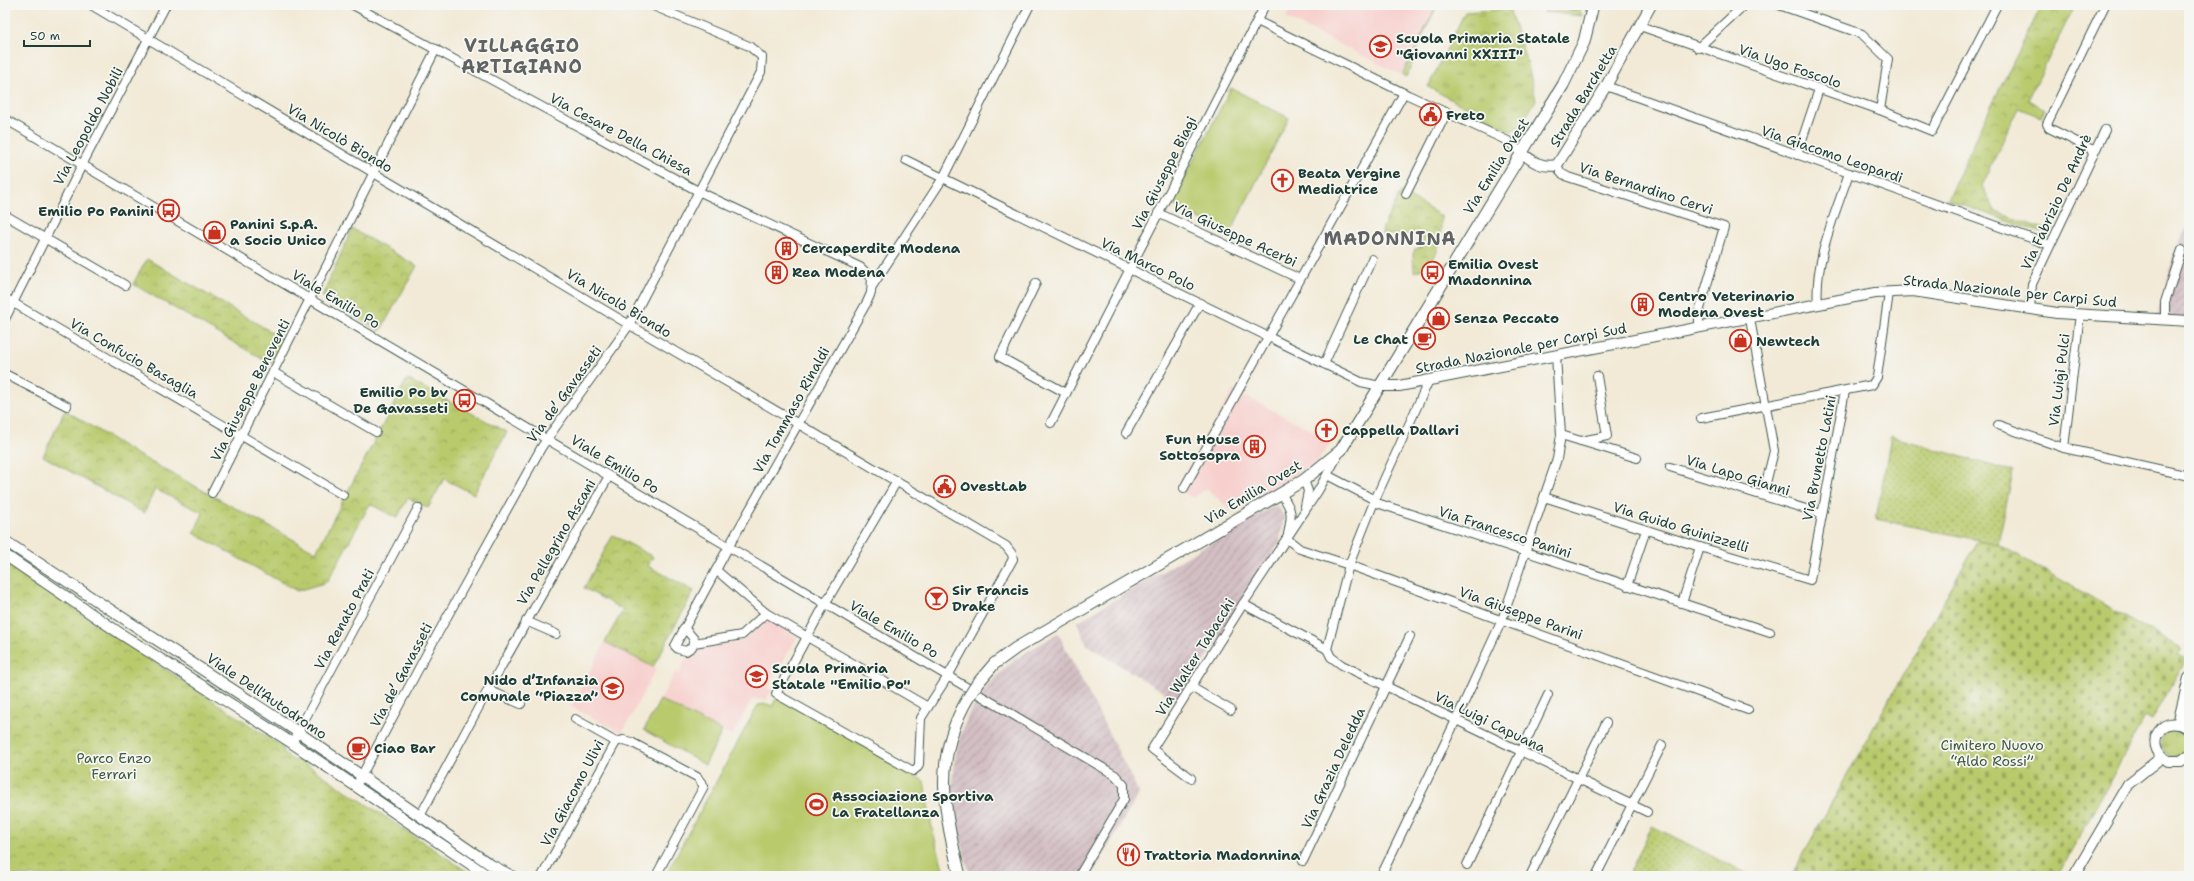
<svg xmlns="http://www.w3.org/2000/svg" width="2194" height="881" viewBox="0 0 2194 881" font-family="'Shantell Sans',sans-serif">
	<defs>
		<pattern id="industrial-furrows" width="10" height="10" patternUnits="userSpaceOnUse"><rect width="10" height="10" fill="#d2bec3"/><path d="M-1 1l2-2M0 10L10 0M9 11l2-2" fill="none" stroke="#aa9c9f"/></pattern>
		<pattern id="grass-tufts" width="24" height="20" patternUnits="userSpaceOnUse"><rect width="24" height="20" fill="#b9ca6d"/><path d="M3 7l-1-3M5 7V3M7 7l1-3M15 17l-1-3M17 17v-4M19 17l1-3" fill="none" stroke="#96a55a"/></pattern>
		<pattern id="cemetery-stones" width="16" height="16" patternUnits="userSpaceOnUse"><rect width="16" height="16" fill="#b9ca6d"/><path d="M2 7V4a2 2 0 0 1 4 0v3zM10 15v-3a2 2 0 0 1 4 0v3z" fill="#96a55a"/></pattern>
		<pattern id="park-crowns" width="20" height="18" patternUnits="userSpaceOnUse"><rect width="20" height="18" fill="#b9ca6d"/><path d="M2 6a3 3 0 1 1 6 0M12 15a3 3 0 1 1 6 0" fill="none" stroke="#96a55a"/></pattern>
		<pattern id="garden-dots" width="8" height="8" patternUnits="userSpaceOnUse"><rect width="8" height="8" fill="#b9ca6d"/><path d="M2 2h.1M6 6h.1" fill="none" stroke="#96a55a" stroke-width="1.8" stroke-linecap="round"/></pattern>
	</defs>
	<rect width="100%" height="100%" fill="#f6f6f2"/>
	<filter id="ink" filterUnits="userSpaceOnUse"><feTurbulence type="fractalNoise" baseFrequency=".025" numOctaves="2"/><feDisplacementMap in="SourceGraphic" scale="8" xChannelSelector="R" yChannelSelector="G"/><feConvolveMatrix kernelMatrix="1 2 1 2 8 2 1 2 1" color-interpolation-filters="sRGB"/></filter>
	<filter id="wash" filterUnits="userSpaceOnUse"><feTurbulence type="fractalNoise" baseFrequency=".012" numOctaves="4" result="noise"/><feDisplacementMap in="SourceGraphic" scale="16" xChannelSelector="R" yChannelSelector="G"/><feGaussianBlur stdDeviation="0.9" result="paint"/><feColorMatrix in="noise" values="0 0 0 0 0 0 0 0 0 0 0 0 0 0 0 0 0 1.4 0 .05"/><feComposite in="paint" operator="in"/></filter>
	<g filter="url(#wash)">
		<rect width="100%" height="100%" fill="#f2ead7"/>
		<g fill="#f7d0cd">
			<path d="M1292,5H1436L1402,75L1286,18Z"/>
			<path d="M1233,390L1333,441L1316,462L1234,512L1206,489L1193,498L1177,488Z"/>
			<path d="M769,619L788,628L787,631L797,637L768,688L772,691L766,700L752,699L732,736L660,700L676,671L679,674L685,659L695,656L701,648L743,640Z"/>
			<path d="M605,642L656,669L622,733L571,707Z"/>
		</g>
		<g fill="url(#industrial-furrows)">
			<path d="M2189,221V319L2157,318L2174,254Z"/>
			<path d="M1278,506L1284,517L1280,541L1179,702L1087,645L1077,622L1271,507Z"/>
			<path d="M1058,633L1139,793L1091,876H970L955,816L952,793L953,769L959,740L969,713L988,685L1012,661Z"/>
		</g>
		<g fill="url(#grass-tufts)" stroke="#6c8450">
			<path d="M1437,5L1413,57L1415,58L1406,77L1402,75Z"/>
			<path d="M1516,5H1581L1540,8Z"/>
			<path d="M1509,9L1528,65L1536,100L1520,127L1510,131L1428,87L1465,12Z"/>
			<path d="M1580,10L1582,16L1544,12Z"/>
			<circle cx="2174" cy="743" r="13"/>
		</g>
		<path fill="url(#cemetery-stones)" stroke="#6c8450" d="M1978,540L1998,544L2182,649L2178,655L2186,659L2152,721L2145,717L2058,876H1791Z"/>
		<g fill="url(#park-crowns)" stroke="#6c8450">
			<path d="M2042,5H2075L2028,100L2045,109L2041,117L2018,108L1982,186L1996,212L2044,229L2042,233L1948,200L1989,110Z"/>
			<path d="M1401,192L1441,216C1441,239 1441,264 1414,272L1413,254L1415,249L1423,247L1419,235H1382L1383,227Z"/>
			<path d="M352,229L417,266L380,331L322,296Z"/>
			<path d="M147,259L285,340L271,364L133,284Z"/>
			<path d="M407,379L507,432L474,494L444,479L428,508L408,498L397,518L370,504L327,582L297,591L194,533L203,513L155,489L144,513L43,456L65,410L136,454L316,552Z"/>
			<path d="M613,535L653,557L648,566L694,591L653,667L605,642L623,610L584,588Z"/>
			<path d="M5,563L283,747V753L293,760H300L474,876H5Z"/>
		</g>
		<g fill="url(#garden-dots)" stroke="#6c8450">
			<path d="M1891,436L2013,472L1998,544L1876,519Z"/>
			<path d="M1652,826L1752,876H1628Z"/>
		</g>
		<g fill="#b9ca6d" stroke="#6c8450">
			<path d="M1231,88L1289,118L1229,235L1171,204Z"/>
			<path d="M778,696L924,781L932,828L945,876H665L758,705L767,704L772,706Z"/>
			<path d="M660,700L722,731L705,765L644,730Z"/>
		</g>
	</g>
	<g filter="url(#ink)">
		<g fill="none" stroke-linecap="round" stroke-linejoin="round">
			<defs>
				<g id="minor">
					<path d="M91,5C271,111 449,219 628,324C754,398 880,471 1006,546L1012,554L1013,559L948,676L921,718L919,764L918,767L913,771L776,694L825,604L897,481"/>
					<path d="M353,5L698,191L860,267L872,278L871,293L867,302L729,546L675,646L678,649L686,651L692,647L694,639L688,632L683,630"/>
					<path d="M1779,5L1862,34L1888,59L1880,110"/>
					<path d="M1257,21L1408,95L1508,141L1522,153"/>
					<path d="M1640,26L1880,110L1932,131L1997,5"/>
					<path d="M1698,48L1744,5"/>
					<path d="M1606,86L2050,245"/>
					<path d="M5,119L1115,775L1124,785V799L1079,876"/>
					<path d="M1797,155L1819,89"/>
					<path d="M2093,155L2091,149L2049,128L2047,124L2105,5"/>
					<path d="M906,160L1361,382L1380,386"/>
					<path d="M1557,165L1561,173L1568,177L1724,227L1699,312V328"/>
					<path d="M1406,194L1447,112"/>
					<path d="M1158,213L1300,279"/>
					<path d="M5,215L125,285"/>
					<path d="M1036,283L1000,357L1066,393"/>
					<path d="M873,285L943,178L1030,5"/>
					<path d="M5,298L343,495"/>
					<path d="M1818,305C1814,260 1835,215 1849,173"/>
					<path d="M2030,309L2032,284L2105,130"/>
					<path d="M5,319L82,165L166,5"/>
					<path d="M1750,319L1774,451L1763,495"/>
					<path d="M2165,320V302L2182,250"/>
					<path d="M1324,364L1372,259"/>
					<path d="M273,372L376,432"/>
					<path d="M5,374L67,406"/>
					<path d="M1701,418L1872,385L1877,377L1889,293"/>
					<path d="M1051,423L1265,5"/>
					<path d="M1998,425L2064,448L2189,476"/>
					<path d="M1126,433L1200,303"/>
					<path d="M1561,435L1637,458"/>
					<path d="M1581,441L1607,436L1597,376"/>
					<path d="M2064,448L2080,314"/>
					<path d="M1670,467L1822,514"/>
					<path d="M1327,475L1375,500"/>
					<path d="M1304,480L1308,491L1305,506"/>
					<path d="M1184,488L1404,93"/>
					<path d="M212,493L436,49"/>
					<path d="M1281,494C1293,510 1292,515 1288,534"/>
					<path d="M1544,497L1700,547L1810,580L1845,391"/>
					<path d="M1374,502L1770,632"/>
					<path d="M1287,539L1300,549L1349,565L1748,710"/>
					<path d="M716,570L766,613L928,707"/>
					<path d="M1627,586L1646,530"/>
					<path d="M1682,603L1700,547"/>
					<path d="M1243,604L1327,649L1349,565L1374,502L1429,380"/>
					<path d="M526,621L556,634"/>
					<path d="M694,643L742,635L766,613"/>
					<path d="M1327,649L1331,657L1342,665L1647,812"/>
					<path d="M1191,687L1231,710"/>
					<path d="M488,690L521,704"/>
					<path d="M616,742L623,740L631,742L697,777L704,786L656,876"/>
					<path d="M292,743L418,508"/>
					<path d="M1191,778L1152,749L1243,604L1318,491L1338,455"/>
					<path d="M356,786L427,653L541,448C569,406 601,367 629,325L761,72L762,57L749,46L651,5"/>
					<path d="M420,816L488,690L609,476"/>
					<path d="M1303,861L1410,636"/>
					<path d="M1467,865L1548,695"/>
					<path d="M542,876L616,742L575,719"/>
					<path d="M1381,876L1456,720L1502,620L1557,459L1561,435L1556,356"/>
					<path d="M1530,876L1606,723"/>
					<path d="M1596,876L1662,745"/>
				</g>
				<g id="tertiary">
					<path d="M1522,153C1533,162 1542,168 1557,165L1606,86L1651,5"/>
					<path d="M1380,386H1399L1875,293L1913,291L2057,313L2189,321"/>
					<path d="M5,541L298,732L491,865L512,876"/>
					<path d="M5,555L121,634L292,743L488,876"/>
					<path d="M2178,724L2189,678"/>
					<path d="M2189,730C2166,709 2139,744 2168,761H2181L2189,755"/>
					<path d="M2074,876L2128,784L2162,757"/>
				</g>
				<g id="secondary">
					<path d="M977,684L994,664L1016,648L1304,480L1341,450L1563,85L1584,42L1593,5"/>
					<path d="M960,876C944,810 932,760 968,698"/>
				</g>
			</defs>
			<use href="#minor" stroke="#3f574c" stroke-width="10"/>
			<use href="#tertiary" stroke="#3f574c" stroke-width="12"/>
			<use href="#secondary" stroke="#3f574c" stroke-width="13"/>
			<use href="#minor" stroke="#fff" stroke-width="8"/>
			<use href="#tertiary" stroke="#fff" stroke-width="10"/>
			<use href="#secondary" stroke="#fff" stroke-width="11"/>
			<defs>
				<path id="secondary-bridge" d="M968,698L977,684"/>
			</defs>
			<use href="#secondary-bridge" stroke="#3f574c" stroke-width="13" stroke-linecap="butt"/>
			<use href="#secondary-bridge" stroke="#fff" stroke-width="11"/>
		</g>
	</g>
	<defs>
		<symbol id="school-ring" viewBox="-11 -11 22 22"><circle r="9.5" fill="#f6f6f2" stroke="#c8321e" stroke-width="1.5"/><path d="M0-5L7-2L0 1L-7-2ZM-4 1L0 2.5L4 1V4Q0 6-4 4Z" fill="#c8321e"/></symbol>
		<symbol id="civic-ring" viewBox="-11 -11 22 22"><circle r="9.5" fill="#f6f6f2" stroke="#c8321e" stroke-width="1.5"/><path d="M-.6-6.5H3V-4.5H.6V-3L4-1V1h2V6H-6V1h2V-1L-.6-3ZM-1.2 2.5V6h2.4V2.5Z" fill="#c8321e"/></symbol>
		<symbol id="church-ring" viewBox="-11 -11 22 22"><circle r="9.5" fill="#f6f6f2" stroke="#c8321e" stroke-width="1.5"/><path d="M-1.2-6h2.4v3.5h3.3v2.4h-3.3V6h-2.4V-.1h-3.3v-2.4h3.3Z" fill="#c8321e"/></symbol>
		<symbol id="bus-ring" viewBox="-11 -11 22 22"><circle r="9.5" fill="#f6f6f2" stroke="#c8321e" stroke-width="1.5"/><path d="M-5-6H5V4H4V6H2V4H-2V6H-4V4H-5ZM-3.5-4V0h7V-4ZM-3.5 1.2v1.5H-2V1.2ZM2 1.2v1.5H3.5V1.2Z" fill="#c8321e"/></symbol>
		<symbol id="shop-ring" viewBox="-11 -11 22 22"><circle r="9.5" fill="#f6f6f2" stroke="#c8321e" stroke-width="1.5"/><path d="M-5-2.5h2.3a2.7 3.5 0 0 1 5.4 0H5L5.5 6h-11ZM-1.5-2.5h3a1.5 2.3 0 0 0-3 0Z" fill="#c8321e"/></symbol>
		<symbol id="building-ring" viewBox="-11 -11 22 22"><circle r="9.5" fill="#f6f6f2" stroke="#c8321e" stroke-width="1.5"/><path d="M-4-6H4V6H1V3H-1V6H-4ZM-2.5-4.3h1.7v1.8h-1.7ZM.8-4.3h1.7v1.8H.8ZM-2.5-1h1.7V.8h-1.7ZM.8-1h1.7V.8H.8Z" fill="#c8321e"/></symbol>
		<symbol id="cafe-ring" viewBox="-11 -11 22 22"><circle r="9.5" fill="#f6f6f2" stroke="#c8321e" stroke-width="1.5"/><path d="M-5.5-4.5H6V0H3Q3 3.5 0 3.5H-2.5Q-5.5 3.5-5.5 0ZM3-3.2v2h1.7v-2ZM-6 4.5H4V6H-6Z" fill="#c8321e"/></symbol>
		<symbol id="bar-ring" viewBox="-11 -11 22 22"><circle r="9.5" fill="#f6f6f2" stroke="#c8321e" stroke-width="1.5"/><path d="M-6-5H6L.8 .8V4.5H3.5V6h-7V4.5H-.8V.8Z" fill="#c8321e"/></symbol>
		<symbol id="stadium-ring" viewBox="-11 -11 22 22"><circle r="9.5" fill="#f6f6f2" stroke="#c8321e" stroke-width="1.5"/><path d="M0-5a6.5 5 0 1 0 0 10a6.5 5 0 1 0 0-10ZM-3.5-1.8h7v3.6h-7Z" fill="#c8321e"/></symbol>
		<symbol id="restaurant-ring" viewBox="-11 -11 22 22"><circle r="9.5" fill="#f6f6f2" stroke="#c8321e" stroke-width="1.5"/><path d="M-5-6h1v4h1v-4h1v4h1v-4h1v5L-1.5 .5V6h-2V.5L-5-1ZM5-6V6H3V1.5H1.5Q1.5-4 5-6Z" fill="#c8321e"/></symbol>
	</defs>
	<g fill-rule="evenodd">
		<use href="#school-ring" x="1368" y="34" width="25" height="25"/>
		<use href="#civic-ring" x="1418" y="102" width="25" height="25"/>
		<use href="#church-ring" x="1270" y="168" width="25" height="25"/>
		<use href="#bus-ring" x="156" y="198" width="25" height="25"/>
		<use href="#shop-ring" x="202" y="220" width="25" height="25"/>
		<use href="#building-ring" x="774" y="236" width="25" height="25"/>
		<use href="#building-ring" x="764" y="260" width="25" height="25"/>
		<use href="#bus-ring" x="1420" y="260" width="25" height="25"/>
		<use href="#building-ring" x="1630" y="292" width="25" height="25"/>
		<use href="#shop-ring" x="1426" y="306" width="25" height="25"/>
		<use href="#cafe-ring" x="1412" y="326" width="25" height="25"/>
		<use href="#shop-ring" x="1728" y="328" width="25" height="25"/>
		<use href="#bus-ring" x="452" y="388" width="25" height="25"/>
		<use href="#church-ring" x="1314" y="418" width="25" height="25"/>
		<use href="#building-ring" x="1242" y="434" width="25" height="25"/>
		<use href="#civic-ring" x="932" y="474" width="25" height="25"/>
		<use href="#bar-ring" x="924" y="586" width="25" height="25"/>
		<use href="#school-ring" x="744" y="664" width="25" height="25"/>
		<use href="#school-ring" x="600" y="676" width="25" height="25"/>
		<use href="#cafe-ring" x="346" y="736" width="25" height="25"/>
		<use href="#stadium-ring" x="804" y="792" width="25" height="25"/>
		<use href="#restaurant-ring" x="1116" y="842" width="25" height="25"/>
	</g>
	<g text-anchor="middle" stroke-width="3.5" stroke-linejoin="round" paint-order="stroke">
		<g font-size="14" font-weight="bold" fill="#1f3d34" stroke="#f6f6f2" text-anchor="start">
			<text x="1396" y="43">Scuola Primaria Statale<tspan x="1396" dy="16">"Giovanni XXIII"</tspan></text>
			<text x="1446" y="120">Freto</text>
			<text x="1298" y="178">Beata Vergine<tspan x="1298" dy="16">Mediatrice</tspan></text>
			<text x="154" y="216" text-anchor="end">Emilio Po Panini</text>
			<text x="230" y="229">Panini S.p.A.<tspan x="230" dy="16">a Socio Unico</tspan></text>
			<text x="802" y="253">Cercaperdite Modena</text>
			<text x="1448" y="269">Emilia Ovest<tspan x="1448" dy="16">Madonnina</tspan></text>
			<text x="792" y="277">Rea Modena</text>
			<text x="1658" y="301">Centro Veterinario<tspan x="1658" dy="16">Modena Ovest</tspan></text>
			<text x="1454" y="323">Senza Peccato</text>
			<text x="1408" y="344" text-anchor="end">Le Chat</text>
			<text x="1756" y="346">Newtech</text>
			<text x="448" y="397" text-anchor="end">Emilio Po bv<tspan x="448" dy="16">De Gavasseti</tspan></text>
			<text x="1342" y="435">Cappella Dallari</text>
			<text x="1240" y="444" text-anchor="end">Fun House<tspan x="1240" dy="16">Sottosopra</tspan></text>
			<text x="960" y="491">OvestLab</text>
			<text x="952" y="595">Sir Francis<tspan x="952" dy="16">Drake</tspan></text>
			<text x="772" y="673">Scuola Primaria<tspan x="772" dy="16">Statale "Emilio Po"</tspan></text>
			<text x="598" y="685" text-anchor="end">Nido d’Infanzia<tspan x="598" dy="16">Comunale “Piazza”</tspan></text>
			<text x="374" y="753">Ciao Bar</text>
			<text x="832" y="801">Associazione Sportiva<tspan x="832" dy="16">La Fratellanza</tspan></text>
			<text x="1144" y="860">Trattoria Madonnina</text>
		</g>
		<g font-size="14" fill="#1f3d34" stroke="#f6f6f2">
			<text transform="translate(1790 66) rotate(19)" y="5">Via Ugo Foscolo</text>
			<text transform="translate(1583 96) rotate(-59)" y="5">Strada Barchetta</text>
			<text transform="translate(88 126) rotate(-62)" y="5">Via Leopoldo Nobili</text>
			<text transform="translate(621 134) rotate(28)" y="5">Via Cesare Della Chiesa</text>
			<text transform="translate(340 138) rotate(31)" y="5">Via Nicolò Biondo</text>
			<text transform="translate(1832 154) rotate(19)" y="5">Via Giacomo Leopardi</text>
			<text transform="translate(1496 166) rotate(-58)" y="5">Via Emilia Ovest</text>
			<text transform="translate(1164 173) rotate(-63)" y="5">Via Giuseppe Biagi</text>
			<text transform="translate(1646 188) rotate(18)" y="5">Via Bernardino Cervi</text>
			<text transform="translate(2056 202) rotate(-65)" y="5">Via Fabrizio De Andrè</text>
			<text transform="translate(1235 234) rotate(25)" y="5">Via Giuseppe Acerbi</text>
			<text transform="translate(1148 264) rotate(26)" y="5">Via Marco Polo</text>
			<text transform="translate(2010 291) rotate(6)" y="5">Strada Nazionale per Carpi Sud</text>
			<text transform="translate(336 299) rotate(31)" y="5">Viale Emilio Po</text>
			<text transform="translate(619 303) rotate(31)" y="5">Via Nicolò Biondo</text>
			<text transform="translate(1521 348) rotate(-11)" y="5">Strada Nazionale per Carpi Sud</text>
			<text transform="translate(134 358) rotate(30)" y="5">Via Confucio Basaglia</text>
			<text transform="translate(2059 380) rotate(-83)" y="5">Via Luigi Pulci</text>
			<text transform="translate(250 390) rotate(-63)" y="5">Via Giuseppe Beneventi</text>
			<text transform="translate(564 394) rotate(-54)" y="5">Via de’ Gavasseti</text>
			<text transform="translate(791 410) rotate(-61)" y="5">Via Tommaso Rinaldi</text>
			<text transform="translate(1819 458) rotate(-79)" y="5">Via Brunetto Latini</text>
			<text transform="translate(615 464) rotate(31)" y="5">Viale Emilio Po</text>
			<text transform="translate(1738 475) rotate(17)" y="5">Via Lapo Gianni</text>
			<text transform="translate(1253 492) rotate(-31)" y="5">Via Emilia Ovest</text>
			<text transform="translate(1681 527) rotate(17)" y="5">Via Guido Guinizzelli</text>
			<text transform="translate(1505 532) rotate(18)" y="5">Via Francesco Panini</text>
			<text transform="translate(556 542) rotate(-60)" y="5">Via Pellegrino Ascani</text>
			<text transform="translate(1521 613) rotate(20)" y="5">Via Giuseppe Parini</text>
			<text transform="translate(344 619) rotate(-62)" y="5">Via Renato Prati</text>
			<text transform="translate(894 629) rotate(30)" y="5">Viale Emilio Po</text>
			<text transform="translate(1195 657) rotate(-58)" y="5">Via Walter Tabacchi</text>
			<text transform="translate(401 675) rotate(-62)" y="5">Via de’ Gavasseti</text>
			<text transform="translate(267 696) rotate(34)" y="5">Viale Dell'Autodromo</text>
			<text transform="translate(1490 722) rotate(26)" y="5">Via Luigi Capuana</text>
			<text transform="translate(1333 768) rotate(-65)" y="5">Via Grazia Deledda</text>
			<text transform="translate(572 793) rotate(-62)" y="5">Via Giacomo Ulivi</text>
		</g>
		<g font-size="14" fill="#3e593f" stroke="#f6f6f2">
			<text x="1992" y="750">Cimitero Nuovo<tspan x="1992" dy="16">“Aldo Rossi”</tspan></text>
			<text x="114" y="763">Parco Enzo<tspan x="114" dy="16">Ferrari</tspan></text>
		</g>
		<g font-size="18" font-weight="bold" letter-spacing="1" fill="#616363" stroke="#f6f6f2">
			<text x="522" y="52">VILLAGGIO<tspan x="522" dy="21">ARTIGIANO</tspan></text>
			<text x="1390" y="245">MADONNINA</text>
		</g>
	</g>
	<rect width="2194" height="881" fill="none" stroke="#f6f6f2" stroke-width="20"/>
	<path d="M24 40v6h66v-6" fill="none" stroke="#1f3d34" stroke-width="2"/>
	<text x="30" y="40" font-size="12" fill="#1f3d34" stroke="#f6f6f2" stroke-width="3" paint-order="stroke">50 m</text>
</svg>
